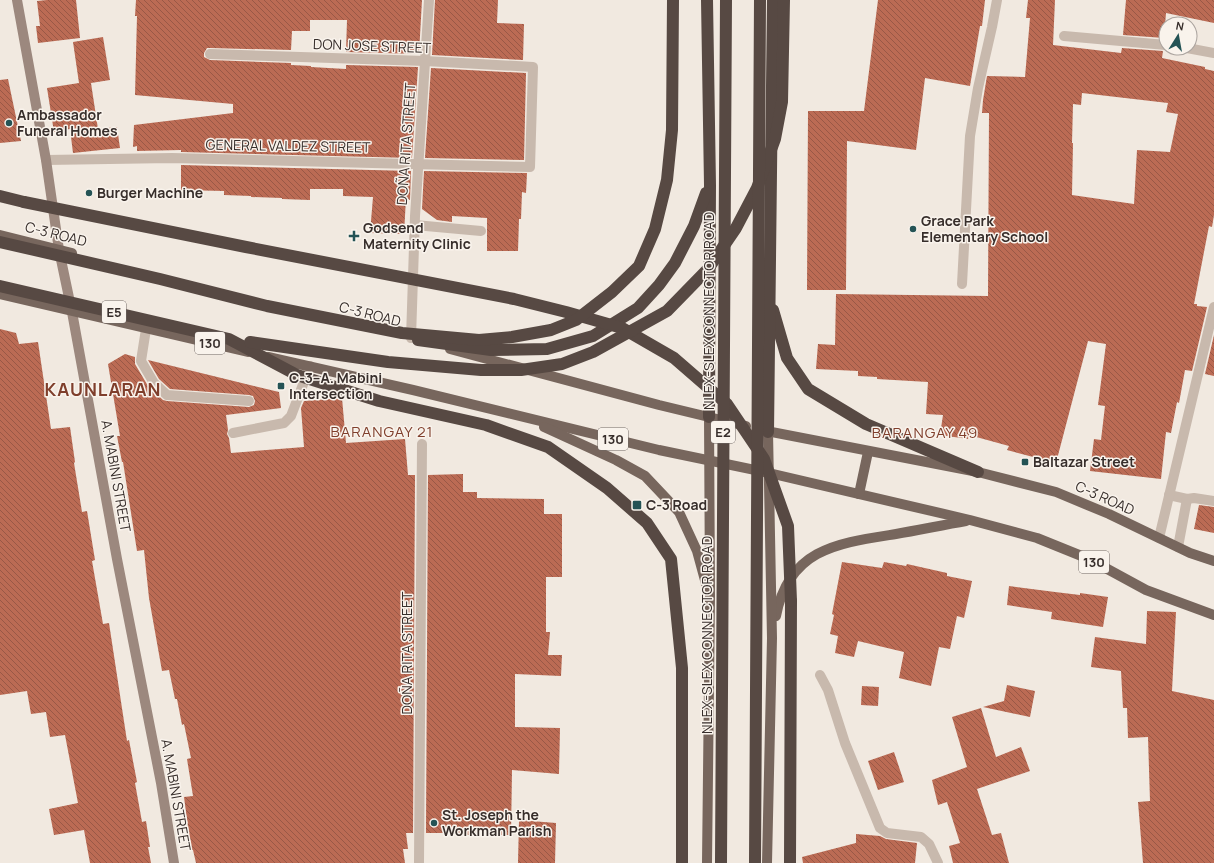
<svg xmlns="http://www.w3.org/2000/svg" width="1214" height="863" viewBox="0 0 1214 863" font-family="Manrope,sans-serif">
	<defs>
		<pattern id="building-back-hatch" width="6" height="6" patternUnits="userSpaceOnUse"><rect width="6" height="6" fill="#bb6b54"/><path d="M-1 5l2 2M0 0l6 6M5-1l2 2" fill="none" stroke="#995846"/></pattern>
	</defs>
	<rect width="100%" height="100%" fill="#f1e9e0"/>
	<g fill="url(#building-back-hatch)" fill-rule="evenodd">
		<path d="M47,0H76L80,38L38,43L36,26H40L37,1Z"/>
		<path d="M136,0H422L419,54L346,52L347,20H310V31H292L291,50L210,48H207L204,53V57L210,60L291,63V65L311,66V67L346,69V65L418,67L412,158L181,152V150L137,151V146L133,147L134,125L233,113V104L135,95L137,16H135Z"/>
		<path d="M435,0H498L497,23L524,24L523,60L432,55Z"/>
		<path d="M878,0H985L982,26H980L970,86L925,78L916,150L847,141L846,290H807L808,111H864Z"/>
		<path d="M1028,0H1055L1053,45L1121,53L1122,48L1163,51L1162,58L1205,67V69L1214,71V215L1212,227L1209,226L1194,304H1197V306L1207,307L1192,371L1185,370L1179,403L1177,402L1171,433L1166,432L1161,479L1090,471L1094,439L1101,440L1105,406L1098,405L1106,344L1088,341L1056,463L1007,450L1009,446L969,435L968,439L940,435L943,415L926,414L928,382L877,379V377L858,376V371L816,369L818,344L835,345L836,294L988,296L989,113H982L983,100L987,76L1025,77L1030,18H1026ZM1082,93L1168,103L1166,112L1178,114L1170,152L1137,150L1134,204L1072,195L1073,143H1072L1073,104L1081,105Z"/>
		<path d="M1126,0H1214V23L1166,13L1164,38L1123,35Z"/>
		<path d="M103,37L110,80L91,83L98,129L117,127L120,148L73,153L70,129L54,132L47,88L79,83L73,42Z"/>
		<path d="M431,68L526,73L524,160L425,158Z"/>
		<path d="M8,79L21,141L0,143V80Z"/>
		<path d="M181,165L411,171L410,200L406,198L404,234L370,233L373,197L343,196V189H310V200L282,199V198L251,197V196L224,195V191L181,190Z"/>
		<path d="M424,171L527,173L526,193L522,192L521,219H519L518,251H487V218L452,216V222L437,220L422,209Z"/>
		<path d="M0,329L16,333L19,344L38,342L51,429L70,427L75,462L74,463L82,512L87,511L95,560L92,561L103,624L109,623L127,741L129,740L137,782L135,783L142,822L146,821L150,847H148L151,863H90L84,830L54,835L49,809L78,803L65,735L50,737L46,712L31,714L27,691L0,695Z"/>
		<path d="M1214,335V376L1205,374Z"/>
		<path d="M125,354L135,357V364L148,386L163,400L167,401L249,407L254,405L255,401L253,396L249,395L170,389L159,379L148,360L279,392L281,408L226,415L228,430L227,434L229,438L231,453L304,447L301,408L304,401L342,398L346,443L405,439L408,475H415L413,833H406L408,849H403L405,863H196L193,850H191L184,797L193,796L187,759L191,758L184,724L182,725L177,699H175L169,670L162,671L149,598L144,550L137,551L123,462H122L117,436H120L108,364Z"/>
		<path d="M463,474V492H477V498L544,499V514H562V577H546V632H550L548,655H562L561,676L515,674V727L560,728L559,774L512,770L511,835H456V833H426L428,475Z"/>
		<path d="M1199,505L1214,507V533L1194,529Z"/>
		<path d="M842,562L882,568L884,562L906,566L907,564L947,573V576L972,581L964,618L957,616L950,649L939,647L931,686L899,678L904,652L858,641L854,657L835,653L838,636L830,634L834,615L832,614Z"/>
		<path d="M1009,586L1055,592L1080,595V593L1108,597L1103,627L1051,619L1052,612L1007,605Z"/>
		<path d="M1147,611L1176,612L1172,691L1214,700V863H1143L1138,802L1150,801L1148,737L1128,738L1127,708H1123L1121,671L1091,667L1095,637L1146,644Z"/>
		<path d="M1007,685L1035,691L1030,717L983,707L1004,701Z"/>
		<path d="M862,686L879,687L878,706L861,705Z"/>
		<path d="M981,708L996,757L1021,747L1030,771L977,789L992,835L1001,833L1009,863H953L949,846L960,843L947,802L938,805L932,780L967,767L952,717Z"/>
		<path d="M894,752L904,782L878,790L868,761Z"/>
		<path d="M519,820L556,823L555,863H518Z"/>
		<path d="M856,834L880,836L886,839L917,843L915,863H803L802,857L856,843Z"/>
	</g>
	<g fill="none" stroke-linecap="round" stroke-linejoin="round">
		<g stroke="#c8b9ad" stroke-width="10">
			<path d="M415,225L481,231"/>
			<path d="M962,284L970,136L978,88L992,27L997,0"/>
			<path d="M146,329L141,361L154,383L167,395L249,401"/>
			<path d="M233,433L284,423L291,416L310,366"/>
			<path d="M1169,495L1187,499"/>
			<path d="M1178,547L1187,499L1194,498L1214,501"/>
		</g>
		<g stroke="#c8b9ad" stroke-width="10">
			<path d="M1064,36L1166,45"/>
			<path d="M1187,48L1214,53"/>
			<path d="M46,160L172,158L530,167L533,67L425,61L210,54"/>
			<path d="M411,338L415,216L429,0"/>
			<path d="M1159,538L1214,307"/>
			<path d="M820,675L828,690L845,743L880,828L887,833L921,837L929,844L938,863"/>
			<path d="M419,863L422,444"/>
		</g>
		<path stroke="#9c887e" stroke-width="10" d="M17,0L46,160L59,250L72,312L117,559L161,783L174,863"/>
		<g stroke="#77665d" stroke-width="10">
			<path d="M0,235L72,253"/>
			<path d="M0,294L248,352"/>
			<path d="M450,349L659,405L746,426"/>
			<path d="M268,357L413,390L659,450L769,473L970,520L1037,538L1089,559L1146,590L1214,615"/>
			<path d="M544,427L616,460L645,476L679,512L697,551L706,584"/>
			<path d="M761,430L978,472L1056,492L1109,514L1190,553L1214,561"/>
			<path d="M859,494L868,452"/>
			<path d="M776,616C789,548 839,543 896,534C919,530 943,525 966,521"/>
			<path d="M707,863L710,596L709,417"/>
			<path d="M767,863L772,638L768,432"/>
		</g>
		<g stroke="#574943" stroke-width="12">
			<path d="M707,0L710,185L709,417"/>
			<path d="M0,196L24,202"/>
			<path d="M773,310L787,358L808,389L866,424L978,472"/>
			<path d="M418,340L491,350L547,349L593,336L638,308L659,285L675,263L694,226L706,193"/>
			<path d="M768,432L773,0"/>
			<path d="M790,863L791,601"/>
		</g>
		<g stroke="#574943" stroke-width="12">
			<path d="M24,202L246,247L514,299L566,312L622,328L674,358L727,404L764,459L788,526L791,601"/>
			<path d="M0,242L160,279L267,306L402,333L479,340L512,337L551,330L576,320L612,292L639,266L655,229L667,180L672,130L673,0"/>
			<path d="M0,286L229,339L297,375L379,401L486,425L548,447L607,488L647,523L671,559L682,668V863"/>
			<path d="M250,342L388,362L481,370H521L562,364L593,352L667,311L708,269L736,228L757,188L775,139L782,102L784,0"/>
			<path d="M721,863L726,0"/>
			<path d="M755,863L760,0"/>
		</g>
	</g>
	<g fill="#245355" stroke="#f9f3ec" stroke-width="1.5">
		<circle cx="9" cy="123" r="4"/>
		<circle cx="89" cy="193" r="4"/>
		<circle cx="913" cy="229" r="4"/>
		<path d="M352 230h4v4h4v4h-4v4h-4v-4h-4v-4h4z"/>
		<rect x="277" y="382" width="8" height="8" rx="2"/>
		<rect x="1021" y="458" width="8" height="8" rx="2"/>
		<rect x="632" y="500" width="10" height="10" rx="2"/>
		<circle cx="434" cy="823" r="4"/>
	</g>
	<g text-anchor="middle" stroke-width="3" stroke-linejoin="round" paint-order="stroke">
		<g fill="#f9f3ec" stroke="#716965" stroke-width="1">
			<rect x="102" y="301" width="24" height="22" rx="3"/>
			<rect x="195" y="332" width="30" height="22" rx="3"/>
			<rect x="711" y="421" width="24" height="22" rx="3"/>
			<rect x="598" y="428" width="30" height="22" rx="3"/>
			<rect x="1079" y="551" width="30" height="22" rx="3"/>
		</g>
		<g font-size="13" font-weight="bold" fill="#372e2b">
			<text x="114" y="317">E5</text>
			<text x="210" y="348">130</text>
			<text x="723" y="437">E2</text>
			<text x="613" y="444">130</text>
			<text x="1094" y="567">130</text>
		</g>
		<g font-size="14" fill="#372e2b" stroke="#f9f3ec">
			<text transform="translate(372 46) rotate(2)" y="5">DON JOSE STREET</text>
			<text transform="translate(406 144) rotate(-86)" y="5">DOÑA RITA STREET</text>
			<text transform="translate(288 146) rotate(1)" y="5">GENERAL VALDEZ STREET</text>
			<text transform="translate(56 234) rotate(14)" y="5">C-3 ROAD</text>
			<text transform="translate(709 311) rotate(-90)" y="5">NLEX-SLEX CONNECTOR ROAD</text>
			<text transform="translate(370 314) rotate(14)" y="5">C-3 ROAD</text>
			<text transform="translate(116 476) rotate(80)" y="5">A. MABINI STREET</text>
			<text transform="translate(1105 498) rotate(24)" y="5">C-3 ROAD</text>
			<text transform="translate(707 635) rotate(-90)" y="5">NLEX-SLEX CONNECTOR ROAD</text>
			<text transform="translate(407 653) rotate(-90)" y="5">DOÑA RITA STREET</text>
			<text transform="translate(176 795) rotate(80)" y="5">A. MABINI STREET</text>
		</g>
		<g font-size="14" font-weight="bold" fill="#372e2b" stroke="#f9f3ec" text-anchor="start">
			<text x="17" y="120">Ambassador<tspan x="17" dy="16">Funeral Homes</tspan></text>
			<text x="97" y="198">Burger Machine</text>
			<text x="921" y="226">Grace Park<tspan x="921" dy="16">Elementary School</tspan></text>
			<text x="363" y="233">Godsend<tspan x="363" dy="16">Maternity Clinic</tspan></text>
			<text x="289" y="383">C-3–A. Mabini<tspan x="289" dy="16">Intersection</tspan></text>
			<text x="1033" y="467">Baltazar Street</text>
			<text x="646" y="510">C-3 Road</text>
			<text x="442" y="820">St. Joseph the<tspan x="442" dy="16">Workman Parish</tspan></text>
		</g>
		<g font-size="15" letter-spacing="1" fill="#7f3e2b" stroke="#f9f3ec">
			<text x="382" y="437">BARANGAY 21</text>
			<text x="925" y="438">BARANGAY 49</text>
		</g>
		<g font-size="18" font-weight="bold" letter-spacing="1" fill="#7f3e2b" stroke="#f9f3ec">
			<text x="103" y="396">KAUNLARAN</text>
		</g>
	</g>
	<g transform="translate(1178 36) rotate(11)"><circle r="19" fill="#f9f3ec" stroke="#aba49f"/>
	<path d="M0-3L7 15L0 10L-7 15Z" fill="#245355"/>
	<text y="-6" font-size="11" font-weight="bold" text-anchor="middle" fill="#372e2b">N</text>
	</g>
</svg>
